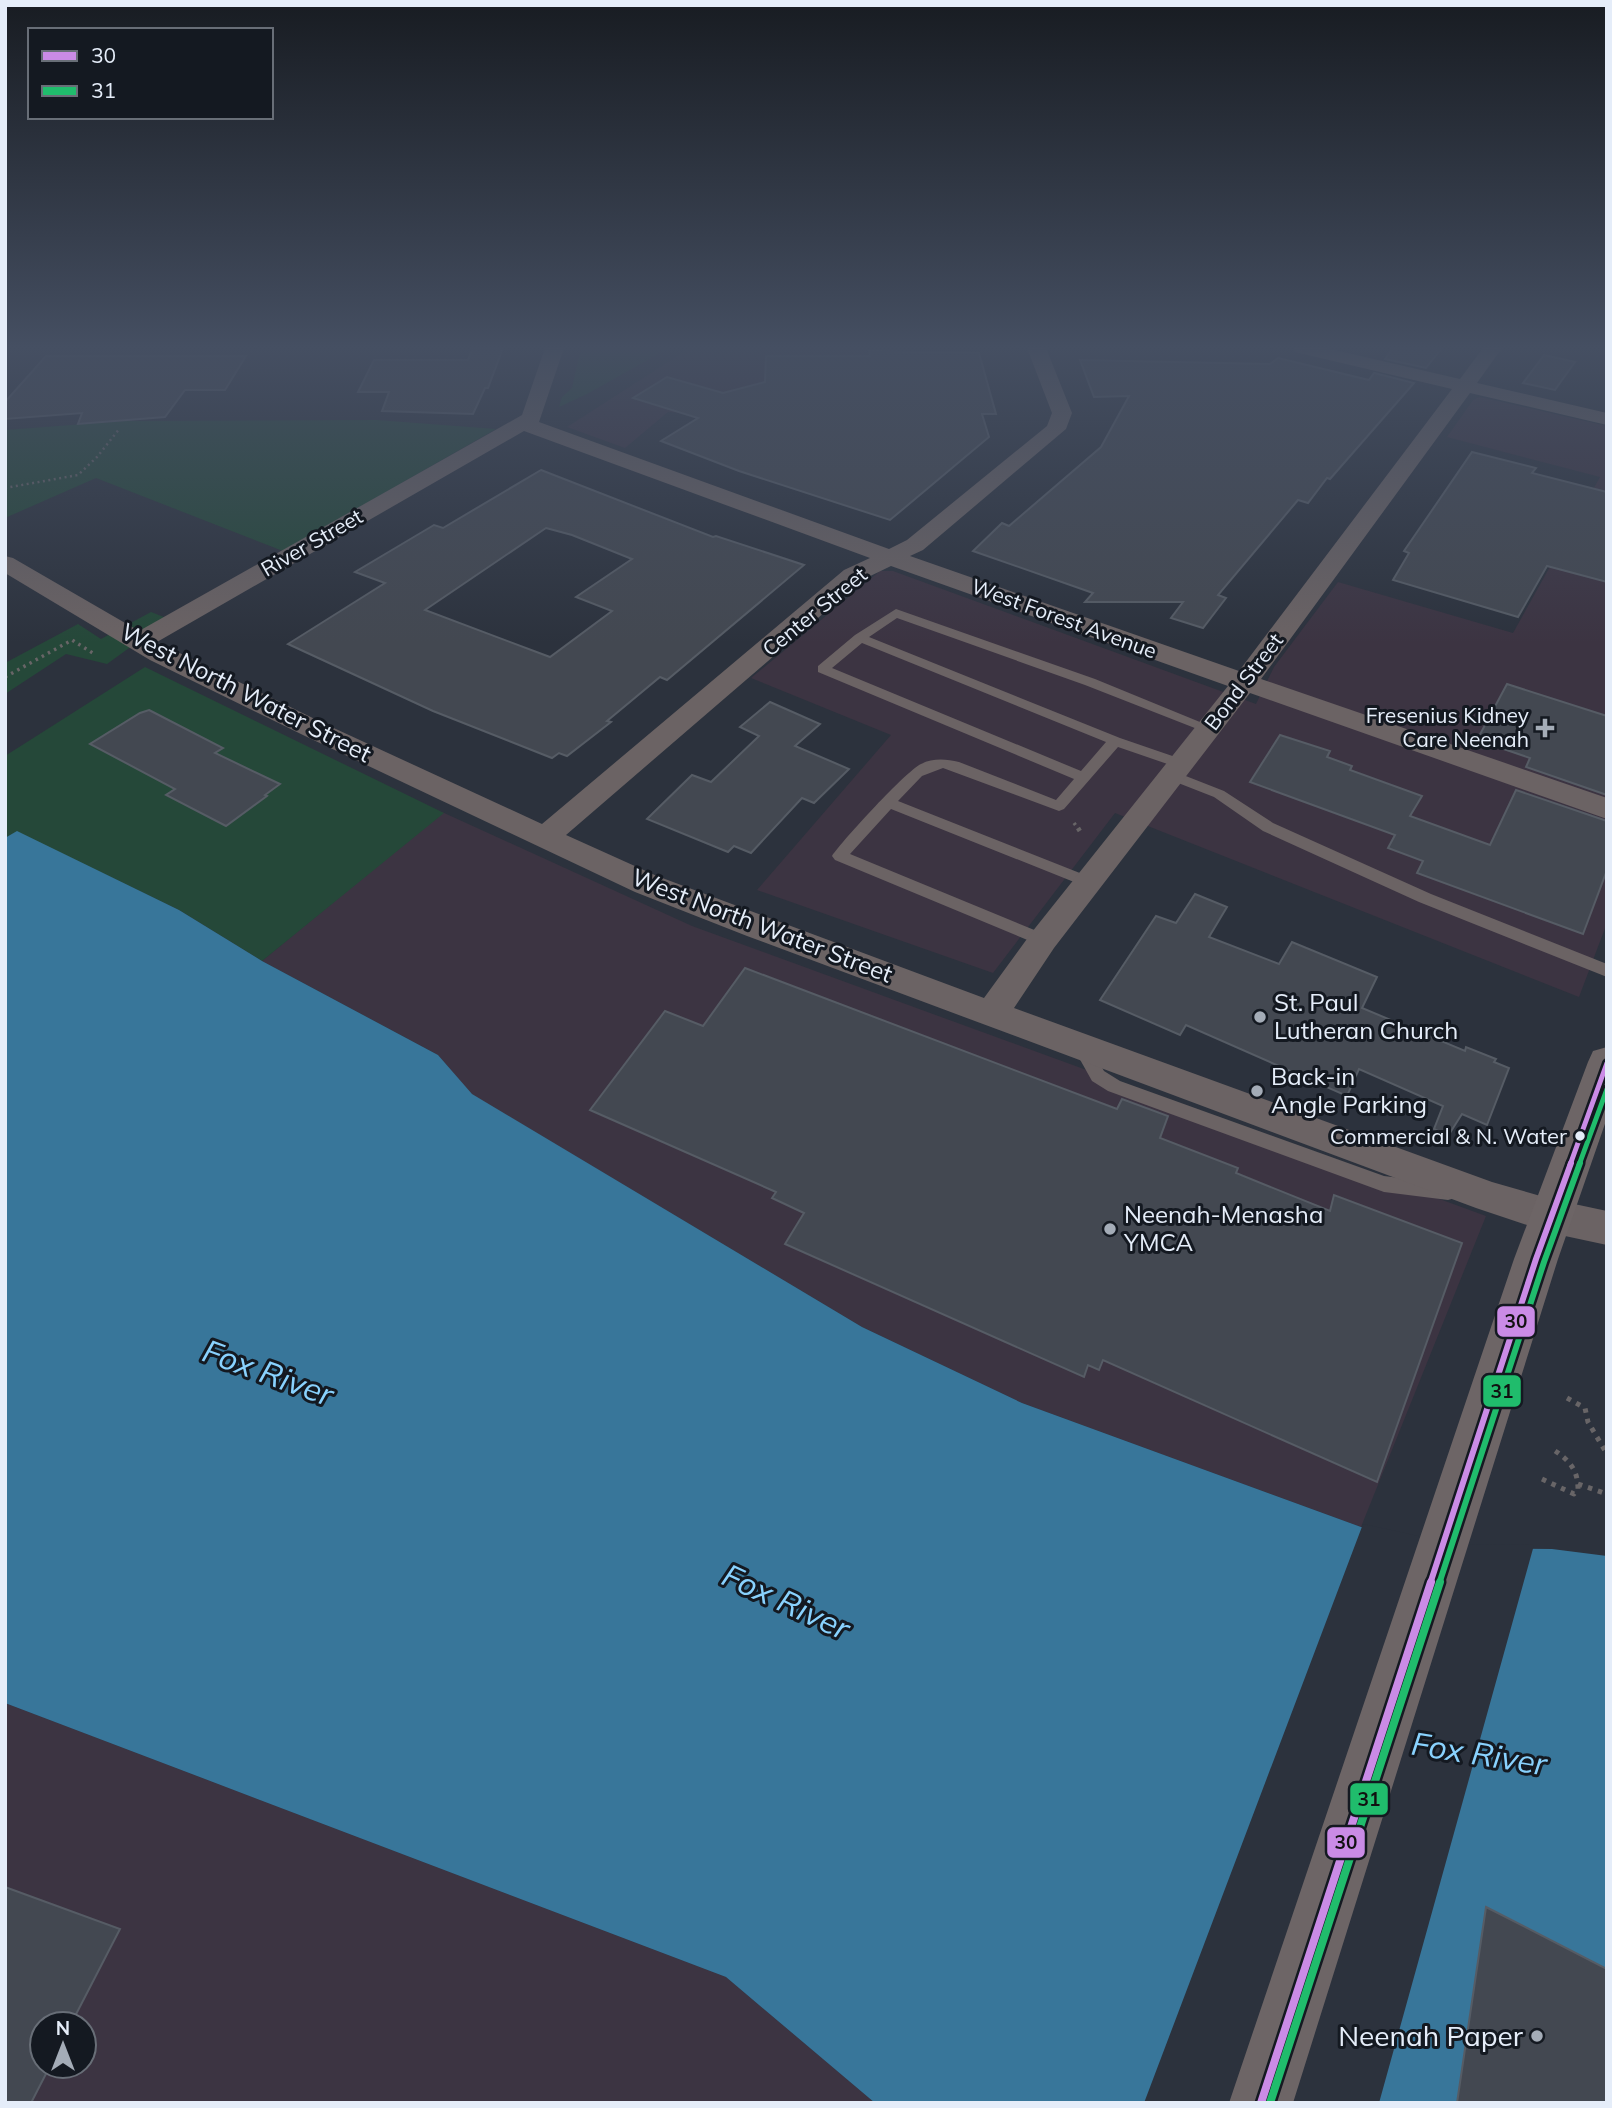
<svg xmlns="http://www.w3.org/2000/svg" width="1612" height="2108" viewBox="0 0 1612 2108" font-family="Mulish,sans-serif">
	<rect width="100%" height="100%" fill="#2c323d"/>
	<g fill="#3c3442" fill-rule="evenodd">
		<path d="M1480,397L1607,426V923L1579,997L1115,813L993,973L757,890L891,735L751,678L880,571H893L1256,704L1274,667L1338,582L1513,633L1600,477L1447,437L1473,400Z"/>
		<path d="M442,812L692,926L1486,1216L1361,1527L1022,1403L862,1327L471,1094L438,1055L262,961Z"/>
		<path d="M5,1703L726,1977L875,2103H5ZM42,2024H84V2066H42Z"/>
	</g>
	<path fill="#3c3443" d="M690,348H867L876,420L668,412L625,448L567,427Z"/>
	<g fill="#254839">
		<path d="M581,348H669L587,394L559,407L562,397L572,388Z"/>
		<path d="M377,420L496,429L283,551L96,478L5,518V430L124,421Z"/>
		<path d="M151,612L169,619L107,664L66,654L5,694V663L78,624L101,639Z"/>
		<path d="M145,667L444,813L262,961L179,910L17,832L5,838V756Z"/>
	</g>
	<path fill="#38769a" d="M17,831L179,910L262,961L438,1055L472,1094L862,1327L1022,1403L1361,1527L1455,1548L1552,1549L1607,1556V1969L1457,2103H875L726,1977L5,1703V838Z"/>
	<path fill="#2c323d" d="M1363,1524L1456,1544L1534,1545L1379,2103H1144Z"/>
	<g fill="#434851" stroke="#565c65" stroke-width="2" fill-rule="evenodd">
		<path d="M473,348H503L488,388H485L473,414L382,411L389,392H358L374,360H468Z"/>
		<path d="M1393,348H1442L1426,368L1385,359Z"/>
		<path d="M869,351L979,353L996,414H982L989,437L890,520L739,471L661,441L698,418L633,398L667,377L723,393L765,382L766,356H870Z"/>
		<path d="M1544,355L1575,362L1555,390L1523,383Z"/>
		<path d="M46,356H246L225,390H185L165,417L78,424L82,413L5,419V402Z"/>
		<path d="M1278,358L1369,380L1374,373L1414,383L1330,479L1327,478L1308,503L1298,500L1218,595L1226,598L1203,628L1171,618L1183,602H1085L1093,593L973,551L1002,523L1009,526L1101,447L1129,396L1094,397L1080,360L1270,364Z"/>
		<path d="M1472,452L1536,468L1532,473L1607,492V582L1547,566L1518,617L1393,580L1409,553L1404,551Z"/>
		<path d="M541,470L713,537L716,536L804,565L667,680L660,677L607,721L611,722L567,756L559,753L552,758L433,711L288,644L385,583L355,572L434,525L443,528ZM546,528L572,535L632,559L576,597L612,611L550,657L425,610Z"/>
		<path d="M1507,684L1607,716V795L1526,767L1530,758L1477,740Z"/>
		<path d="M770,702L820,724L795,746L849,769L814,803L802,798L751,853L734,846L728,852L647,819L692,775L711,782L759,736L740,727Z"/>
		<path d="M149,710L223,748L215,753L280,784L265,795L267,796L226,826L166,795L175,789L90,744L140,713Z"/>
		<path d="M1280,735L1330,751L1327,757L1352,766L1350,770L1422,796L1410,816L1490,845L1516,790L1607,821V870L1583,934L1417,873L1423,861L1388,848L1395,835L1250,782Z"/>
		<path d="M1195,894L1227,907L1209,937L1279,964L1292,942L1377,977L1362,1008L1465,1051L1466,1047L1496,1059L1494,1062L1509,1068L1487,1125L1462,1114L1448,1136L1434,1129L1443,1106L1359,1069L1347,1096L1186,1025L1180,1035L1100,1000L1156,916L1176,923Z"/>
		<path d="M745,968L1117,1109L1122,1099L1168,1116L1160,1138L1238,1168L1236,1173L1330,1211L1334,1195L1462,1243L1377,1482L1103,1360L1099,1370L1088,1365L1084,1377L785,1244L804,1213L772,1198L776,1192L590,1110L665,1011L703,1026Z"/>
		<path d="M5,1887L120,1929L71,2024H42V2066H50L31,2103H5Z"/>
		<path d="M1486,1907L1607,1969V2103H1457Z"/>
	</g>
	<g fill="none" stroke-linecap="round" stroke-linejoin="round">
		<path stroke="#686567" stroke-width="2.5" stroke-dasharray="2 3.5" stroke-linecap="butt" d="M5,488L78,475L97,457L120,428"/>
		<g stroke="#686567" stroke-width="3.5" stroke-dasharray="2.5 4.5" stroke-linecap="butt">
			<path d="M5,677L72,640L96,655"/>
			<path d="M1074,823L1079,830"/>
		</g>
		<path stroke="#686567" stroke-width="4.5" stroke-dasharray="3.5 5" stroke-linecap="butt" d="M1078,828L1081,833"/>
		<g stroke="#686567" stroke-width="5" stroke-dasharray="4.5 6" stroke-linecap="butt">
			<path d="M1567,1398L1585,1408L1588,1422L1607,1454"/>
			<path d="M1542,1479L1574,1494L1578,1489C1578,1469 1568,1459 1552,1449"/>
			<path d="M1578,1484L1607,1494"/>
		</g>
		<g fill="#6b6364" fill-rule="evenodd">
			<path d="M896,609L1095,679L1217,729L1215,732H1205L1085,685L897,618L869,637L1120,738L1187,761L1189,764L1182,769L1118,747L1064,809L1059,811L943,768L922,776L898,801L1095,879L1097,883L1089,888L891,809L850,854L1049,936L1051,940L1049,944H1037L835,860L832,856C843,840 906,771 921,764C933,758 946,759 959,762L1056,800L1074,779L818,672V666L855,635ZM862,643L1106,742L1081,771L832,668Z"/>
			<path d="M1173,771L1224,791L1273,823L1431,894L1607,964V977L1419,902L1263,831L1214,797L1168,779L1166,776L1168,773Z"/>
			<path d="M1082,1040L1088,1042L1104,1071L1120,1081L1384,1176L1448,1184L1455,1186L1458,1192L1455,1198L1448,1200L1384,1192L1108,1091L1092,1081L1073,1047L1076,1042Z"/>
		</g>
		<path fill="#6b6364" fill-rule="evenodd" d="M545,348H564L539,422L889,549L907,540L1047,426L1052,413L1027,348H1046L1072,413L1066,429L923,550L910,556L1239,671L1452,389L1295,352L1293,348H1326L1460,379L1483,348H1502L1477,383L1607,413V425L1470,393L1261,679L1607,798V819L1250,693L1054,948L1014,1008L1492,1182L1551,1199L1607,1211V1245L1551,1233L1476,1208L747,936L635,892L305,736L150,660L5,573V556L13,558L139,631L522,415ZM524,431L870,558L844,570L542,824L325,724L157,642ZM891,566L1228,686L1032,932L984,998L657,876L566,835L862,580Z"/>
		<path fill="#6d6566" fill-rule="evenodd" d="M1607,1047V1118L1558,1259L1293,2103H1229L1514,1259L1588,1062L1593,1051Z"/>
		<defs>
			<path id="bus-1-far2" d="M1570,1165L1607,1063"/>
			<path id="bus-1-far1" d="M1430,1584L1536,1259L1571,1163"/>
			<path id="bus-1" d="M1261,2103L1431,1582"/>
			<path id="bus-2-far2" d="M1579,1165L1607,1089"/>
			<path id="bus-2-far1" d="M1439,1584L1544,1262L1580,1163"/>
			<path id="bus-2" d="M1270,2103L1440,1582"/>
		</defs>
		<use href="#bus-1-far2" stroke="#141921" stroke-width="10"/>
		<use href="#bus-1-far1" stroke="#141921" stroke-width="11"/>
		<use href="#bus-1" stroke="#141921" stroke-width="13"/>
		<use href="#bus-2-far2" stroke="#141921" stroke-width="10"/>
		<use href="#bus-2-far1" stroke="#141921" stroke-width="11"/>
		<use href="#bus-2" stroke="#141921" stroke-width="13"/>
		<use href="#bus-1-far2" stroke="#ca8be6" stroke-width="5"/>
		<use href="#bus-1-far1" stroke="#ca8be6" stroke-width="6"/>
		<use href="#bus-1" stroke="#ca8be6" stroke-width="8"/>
		<use href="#bus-2-far2" stroke="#20bc6c" stroke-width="5"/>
		<use href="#bus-2-far1" stroke="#20bc6c" stroke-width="6"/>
		<use href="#bus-2" stroke="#20bc6c" stroke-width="8"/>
	</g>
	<linearGradient id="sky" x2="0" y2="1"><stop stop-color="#181c22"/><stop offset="0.54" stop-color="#454f62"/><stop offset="1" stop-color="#454f62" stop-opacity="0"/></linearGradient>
	<rect width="1612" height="643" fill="url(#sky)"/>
	<g fill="#a4acb7" stroke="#141921" stroke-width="2.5">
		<path d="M1541.5 717.5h7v7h7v7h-7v7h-7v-7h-7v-7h7z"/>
		<circle cx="1260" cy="1017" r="7"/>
		<circle cx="1257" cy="1091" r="7"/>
		<circle cx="1110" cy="1229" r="7"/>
		<circle cx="1537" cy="2036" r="7"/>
	</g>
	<circle fill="#e5edf9" stroke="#141921" stroke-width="2.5" cx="1580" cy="1136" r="6"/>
	<g text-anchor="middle" stroke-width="6" stroke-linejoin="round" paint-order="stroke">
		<g font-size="21" fill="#e5edf9" stroke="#141921">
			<text transform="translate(312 543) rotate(-30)" y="7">River Street</text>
			<text transform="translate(815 612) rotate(-39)" y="7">Center Street</text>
			<text transform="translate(1064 619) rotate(20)" y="7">West Forest Avenue</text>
			<text transform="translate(1244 682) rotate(-53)" y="7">Bond Street</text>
		</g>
		<g font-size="21" fill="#e5edf9" stroke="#141921" text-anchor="end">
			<text x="1529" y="723">Fresenius Kidney<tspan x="1529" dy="24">Care Neenah</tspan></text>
		</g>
		<g font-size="22" fill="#e5edf9" stroke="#141921" text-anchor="end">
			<text x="1567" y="1144">Commercial &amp; N. Water</text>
		</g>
		<g font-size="24" fill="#e5edf9" stroke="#141921">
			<text transform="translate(246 693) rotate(27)" y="8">West North Water Street</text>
			<text transform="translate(762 926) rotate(21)" y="8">West North Water Street</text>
		</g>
		<g font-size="24" fill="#e5edf9" stroke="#141921" text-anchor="start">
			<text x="1274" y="1011">St. Paul<tspan x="1274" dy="28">Lutheran Church</tspan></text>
			<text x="1271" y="1085">Back-in<tspan x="1271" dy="28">Angle Parking</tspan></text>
			<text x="1124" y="1223">Neenah-Menasha<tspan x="1124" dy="28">YMCA</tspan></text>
		</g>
		<g font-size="28" fill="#e5edf9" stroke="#141921" text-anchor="end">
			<text x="1523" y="2046">Neenah Paper</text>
		</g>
		<g font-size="32" font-style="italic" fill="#89d2fe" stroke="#141921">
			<text transform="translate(268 1373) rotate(20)" y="11">Fox River</text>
			<text transform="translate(786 1602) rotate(25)" y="11">Fox River</text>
			<text transform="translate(1479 1754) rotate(9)" y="11">Fox River</text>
		</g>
	</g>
	<g stroke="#141921" stroke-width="2.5">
		<rect x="1496" y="1305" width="40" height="33" rx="7" fill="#ca8be6"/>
		<rect x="1482" y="1374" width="40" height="34" rx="7" fill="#20bc6c"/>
		<rect x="1349" y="1782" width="40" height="34" rx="7" fill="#20bc6c"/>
		<rect x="1326" y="1826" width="40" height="33" rx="7" fill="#ca8be6"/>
	</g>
	<g font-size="19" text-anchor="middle" font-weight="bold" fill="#111">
		<text x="1516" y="1328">30</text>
		<text x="1502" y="1398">31</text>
		<text x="1369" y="1806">31</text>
		<text x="1346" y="1849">30</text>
	</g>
	<rect width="1612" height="2108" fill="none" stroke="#e5edf9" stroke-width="14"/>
	<rect x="28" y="28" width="245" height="91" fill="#141921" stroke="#686e77" stroke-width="2"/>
	<rect x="42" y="51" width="35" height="10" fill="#ca8be6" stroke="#686e77" stroke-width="2"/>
	<text x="91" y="63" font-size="21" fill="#e5edf9">30</text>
	<rect x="42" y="86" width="35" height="10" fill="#20bc6c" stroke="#686e77" stroke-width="2"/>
	<text x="91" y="98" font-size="21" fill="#e5edf9">31</text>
	<g transform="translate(63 2045)"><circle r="33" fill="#141921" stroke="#686e77" stroke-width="2"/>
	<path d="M0-5L12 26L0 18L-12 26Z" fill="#a4acb7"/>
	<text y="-10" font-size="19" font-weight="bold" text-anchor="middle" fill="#e5edf9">N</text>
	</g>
</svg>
